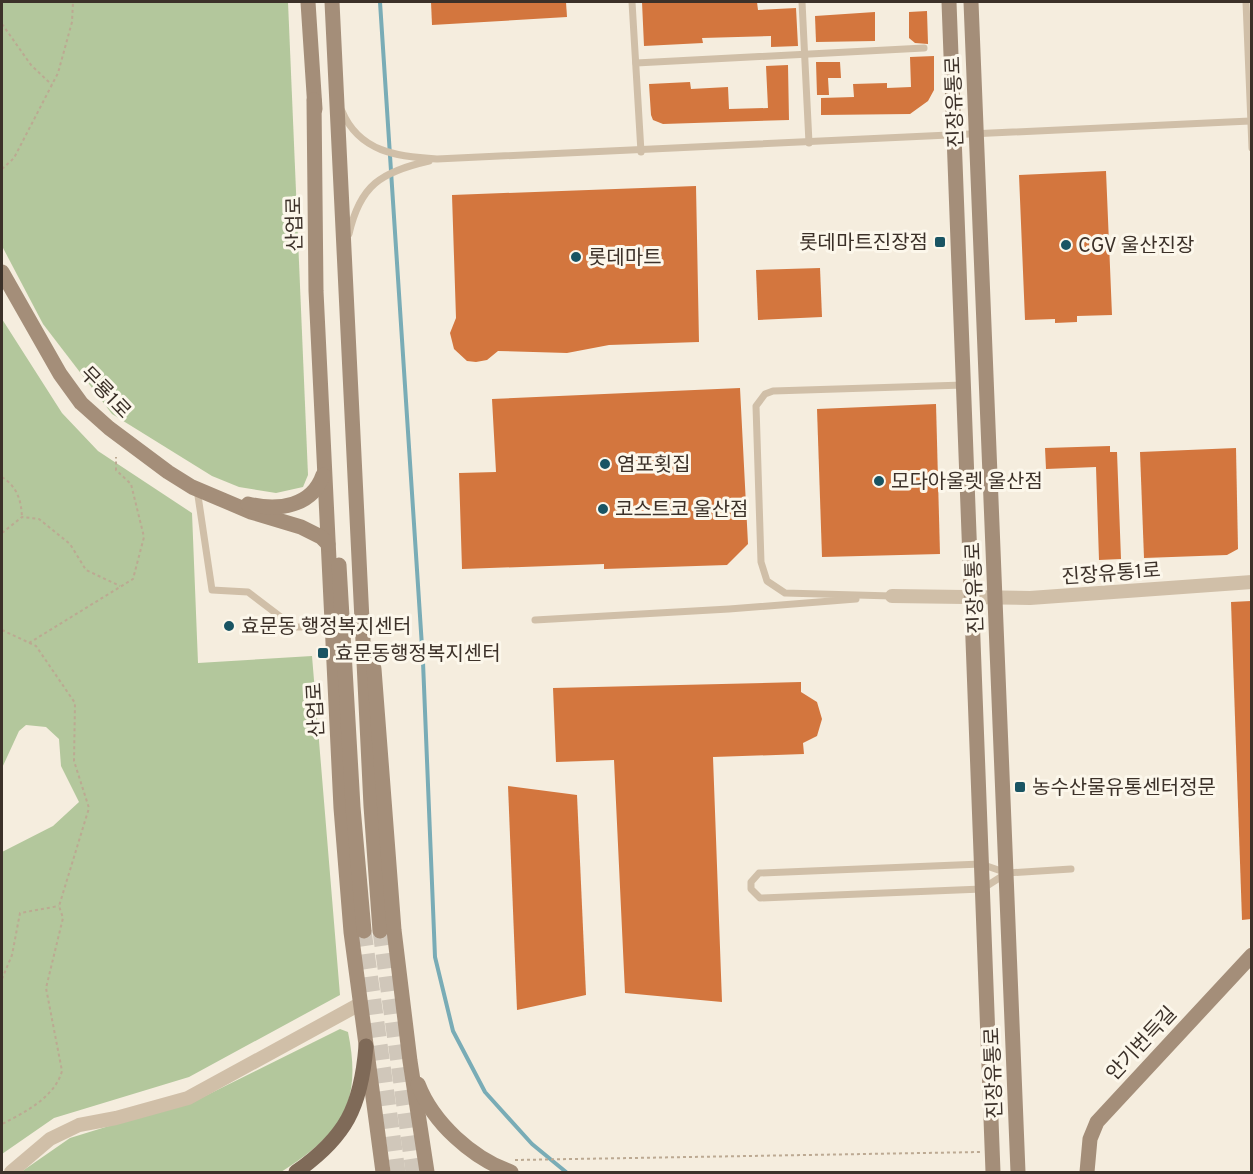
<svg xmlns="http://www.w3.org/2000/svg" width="1253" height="1174" viewBox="0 0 1253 1174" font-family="Overpass,'Noto Sans KR',sans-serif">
	<rect width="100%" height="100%" fill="#f5edde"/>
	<g fill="#b3c79c">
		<path d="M2,2H288L308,475L303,487L276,493L239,487L212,476L112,414L43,324L2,246Z"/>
		<path d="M2,319L62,413L98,451L192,513L198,663L312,656L340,995L189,1077L54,1118L2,1154V852L53,826L79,802L61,766L59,739L46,727L26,725L19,731L2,768Z"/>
		<path d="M340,1029L348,1032C363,1105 340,1134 281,1172H21L70,1138L203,1097Z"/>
	</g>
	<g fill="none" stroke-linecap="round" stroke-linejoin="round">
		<path stroke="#79acb6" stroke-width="4" d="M380,2L423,662L435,957L453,1031L485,1092L532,1144L566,1172"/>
	</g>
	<g fill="#d3763e">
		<path d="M431,2H566L567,17L432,25Z"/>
		<path d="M642,2H757L758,10L796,8L798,46L771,47V36L702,38L703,43L644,46Z"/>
		<path d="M927,11L928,44L915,43L909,38V12Z"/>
		<path d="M875,12V41L816,42L815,16Z"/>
		<path d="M934,56V90L928,101L910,114L821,115V98L854,97L853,84L887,83V88L911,87L910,57Z"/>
		<path d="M816,62H840L841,78H828L829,95H817Z"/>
		<path d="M788,65L789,120L663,124L653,120L651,115L649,84L690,82L691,89L728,87L729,109L768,108L766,66Z"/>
		<path d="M1106,171L1112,315L1077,316V322L1055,323V319L1025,320L1019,175Z"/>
		<path d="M696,186L699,342L609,345L567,353L498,351L487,360L476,362L467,361L454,349L450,333L456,318L452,195Z"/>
		<path d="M820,268L822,317L758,320L756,270Z"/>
		<path d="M740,388L748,544L727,565L604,569V564L462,569L459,473L496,472L492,399Z"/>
		<path d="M936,404L940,554L822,557L817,409Z"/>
		<path d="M1110,446V452H1117L1121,559L1099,560L1096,467L1046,469L1045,448Z"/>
		<path d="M1236,448L1238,549L1227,555L1144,558L1140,452Z"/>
		<path d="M1251,601V919L1242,920L1231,602Z"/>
		<path d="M801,682V692L817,702L822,719L817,736L803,743L804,754L713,757L722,1002L625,993L614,760L556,762L553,688Z"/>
		<path d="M508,786L577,795L586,995L517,1010Z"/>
	</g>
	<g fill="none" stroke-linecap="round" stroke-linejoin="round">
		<g stroke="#d0c7ba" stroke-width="15" stroke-dasharray="15 8" stroke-linecap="butt">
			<path d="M364,931L398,1172"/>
			<path d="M380,931L413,1172"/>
		</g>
		<g stroke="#bca992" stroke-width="2" stroke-dasharray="3 3" stroke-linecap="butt">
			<path d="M2,24L31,65L52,85"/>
			<path d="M2,169L14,158L58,73L72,22L73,2"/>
			<path d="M2,477C17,487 21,499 22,517"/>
			<path d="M2,533L22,517L39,519L70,544L86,570L120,586"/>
			<path d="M2,630L36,646L75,703L74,761L89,808L59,906L63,918L46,988L62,1071C55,1097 24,1113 2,1124"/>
			<path d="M29,643L133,579L144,537L131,484L116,470V457"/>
			<path d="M2,979L12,955L20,913L59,906"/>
			<path d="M515,1160L981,1152"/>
		</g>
		<g stroke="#d0bfa8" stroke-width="7">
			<path d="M632,2L641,152"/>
			<path d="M802,2L809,143"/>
			<path d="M1246,2L1252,148"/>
			<path d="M636,63L924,48"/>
			<path d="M342,111C359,152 398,157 437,159L1250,121"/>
			<path d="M349,234C360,185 381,172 429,161"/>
			<path d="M197,489L212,590L248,592L294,627H332"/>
			<path d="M892,596L785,593L767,581L761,562L756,406L765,394L773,391L964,385"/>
			<path d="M535,620L729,609L856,599"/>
			<path d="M981,864L1007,873L982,889L760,898L751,889V882L759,873Z"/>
			<path d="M1007,873L1071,869"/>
		</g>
		<g stroke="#d0bfa8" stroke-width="14">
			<path d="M892,596L1030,598L1252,582"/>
			<path d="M11,1172L50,1139L79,1125L116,1118L188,1098L360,1004"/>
		</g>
		<g stroke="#a48e79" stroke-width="15">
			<path d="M308,2L315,109"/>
			<path d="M332,2L371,806L380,931"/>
			<path d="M949,2L993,1172"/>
			<path d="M971,2L1018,1172"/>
			<path d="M314,100L316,291L341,808L351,932L383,1172"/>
			<path d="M2,272L60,374L81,403L109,428L168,472L192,487L251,512L301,527L321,537L328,544"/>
			<path d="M248,504C278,511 312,507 323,475"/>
			<path d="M339,565L353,807L364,931"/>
			<path d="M374,669L394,930L410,1061L427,1172"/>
			<path d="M418,1084C433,1123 472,1158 511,1172"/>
			<path d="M1087,1172L1090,1139L1097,1122L1252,955"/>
		</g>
		<path stroke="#7f6a58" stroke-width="15" d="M296,1172C346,1137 361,1107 366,1046"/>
	</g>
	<g fill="#195463" stroke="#fcf7eb" stroke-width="2">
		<rect x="934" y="236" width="12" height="12" rx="3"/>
		<circle cx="1066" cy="245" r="6"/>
		<circle cx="576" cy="257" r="6"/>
		<circle cx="605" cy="464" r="6"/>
		<circle cx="879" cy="481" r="6"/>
		<circle cx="603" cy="509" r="6"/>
		<circle cx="229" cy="626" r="6"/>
		<rect x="317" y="647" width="12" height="12" rx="3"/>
		<rect x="1014" y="781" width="12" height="12" rx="3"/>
	</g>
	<g text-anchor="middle" stroke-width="6" stroke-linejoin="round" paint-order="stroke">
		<g font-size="20" fill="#3c3129" stroke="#fcf7eb">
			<text transform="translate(954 102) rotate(-92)" y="7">진장유통로</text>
			<text transform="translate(294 224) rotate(-91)" y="7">산업로</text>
			<text transform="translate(106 392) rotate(46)" y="7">무룡1로</text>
			<text transform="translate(1111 573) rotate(-4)" y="7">진장유통1로</text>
			<text transform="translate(974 588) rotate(-92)" y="7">진장유통로</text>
			<text transform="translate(315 710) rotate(-93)" y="7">산업로</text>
			<text transform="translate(1141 1043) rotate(-47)" y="7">안기번득길</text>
			<text transform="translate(993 1073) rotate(-92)" y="7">진장유통로</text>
		</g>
		<g font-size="20" fill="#3c3129" stroke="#fcf7eb" text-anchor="start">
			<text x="928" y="249" text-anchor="end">롯데마트진장점</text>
			<text x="1078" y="252">CGV 울산진장</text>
			<text x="588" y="264">롯데마트</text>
			<text x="617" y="471">염포횟집</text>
			<text x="891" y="488">모다아울렛 울산점</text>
			<text x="615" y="516">코스트코 울산점</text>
			<text x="241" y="633">효문동 행정복지센터</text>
			<text x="335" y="660">효문동행정복지센터</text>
			<text x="1032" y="794">농수산물유통센터정문</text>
		</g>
	</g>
	<rect width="1253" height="1174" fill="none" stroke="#3c3129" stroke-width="6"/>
</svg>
